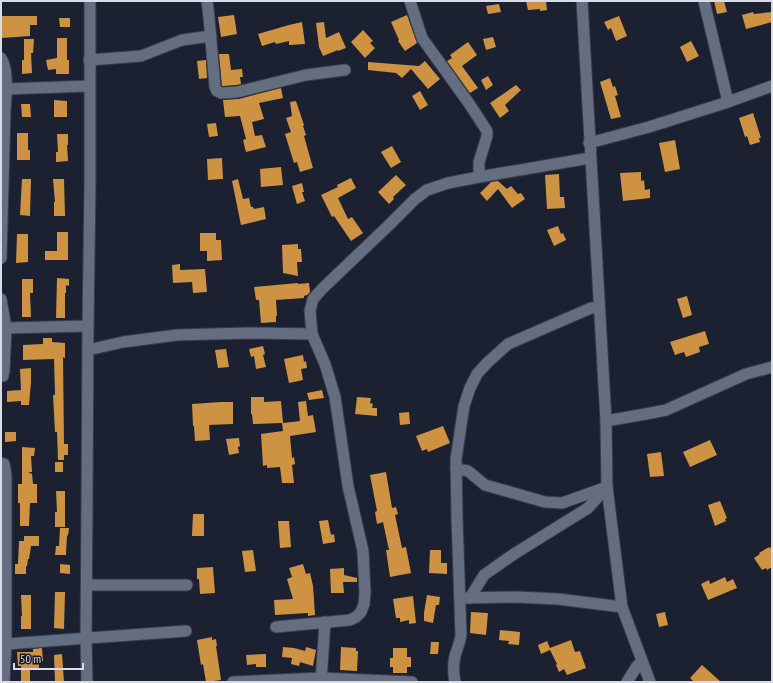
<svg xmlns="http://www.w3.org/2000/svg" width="773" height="683" viewBox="0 0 773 683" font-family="'PT Sans Narrow',sans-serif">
	<rect width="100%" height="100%" fill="#1b2131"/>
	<g fill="#ce9243">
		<path d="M526,1H546L547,10L540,11V9L528,10Z"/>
		<path d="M714,1H724L727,12L717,14Z"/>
		<path d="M499,4L501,12L488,14L486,6Z"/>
		<path d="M753,12L754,14L772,12V22L746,29L742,15Z"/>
		<path d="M234,15L237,34L221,37L218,17Z"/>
		<path d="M407,15L417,43L405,51L398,41L399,40L391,22Z"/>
		<path d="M1,16H37V25H30V36L1,38Z"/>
		<path d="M619,16L627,36L616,41L611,28L608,30L604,22Z"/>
		<path d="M59,18H70V27H60Z"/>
		<path d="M302,22L305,44L289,45V41L276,44L275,42L262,46L258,34L289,25Z"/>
		<path d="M324,22L326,38L339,32L346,48L338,51V50L323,56L319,47L316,23Z"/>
		<path d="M363,30L373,41L370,43L375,48L365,58L351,42Z"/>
		<path d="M493,37L496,47L486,50L483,39Z"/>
		<path d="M57,38H67V60H69V74H56V69L48,70L46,60L57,58Z"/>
		<path d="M24,39H34L33,53H31L32,73L22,74V60H24Z"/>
		<path d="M691,41L699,56L687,62L680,47Z"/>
		<path d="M468,42L477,55L462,66L478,88L470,93L447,61L452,58L450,55Z"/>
		<path d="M219,54H229L231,70L242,69L243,77H240L241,84L236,85L222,86Z"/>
		<path d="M206,60L207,78L199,79L197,61Z"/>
		<path d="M425,61L440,79L428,89L411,69L402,78L396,73L368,70V62L419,66Z"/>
		<path d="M488,76L493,85L486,90L481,80Z"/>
		<path d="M610,78L613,87L615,86L618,95L615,96L621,117L611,119L600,82Z"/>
		<path d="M516,85L521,90L505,105L509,111L500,118L490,103Z"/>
		<path d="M281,88L283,98L259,103L264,119L252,122L255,136L262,135L266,147L246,152L243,140L246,139L240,116L225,117L223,100L239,99Z"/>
		<path d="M420,91L428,105L420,110L412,96Z"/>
		<path d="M54,100L67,101V117H54Z"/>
		<path d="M296,101L304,125L303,126L306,135L304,136L313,168L300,172L297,162L294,163L285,134L291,132L286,118L292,116L290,102Z"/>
		<path d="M21,104H30L31,117H22Z"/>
		<path d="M753,113L761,138H759L760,142L750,145L747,136L745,137L739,118Z"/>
		<path d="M216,123L218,136L209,137L207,124Z"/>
		<path d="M17,133H28V150H30V160H17Z"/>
		<path d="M57,134H68V145H67L68,161L56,162V152H58Z"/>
		<path d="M675,140L680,169L665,172L659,143Z"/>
		<path d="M392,146L401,162L391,168L381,152Z"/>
		<path d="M222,158L223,179L208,180L207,159Z"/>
		<path d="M281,167L283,185L261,187L260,169Z"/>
		<path d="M641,172V181L644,180L645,190L650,189V198L623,201L620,173Z"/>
		<path d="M559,174L560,197H564L565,208L547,209L545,175Z"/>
		<path d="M396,175L406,185L393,197L394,199L389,204L378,192Z"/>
		<path d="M351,178L356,188L338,198L348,219L352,217L363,233L351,241L334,216L332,217L321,195L338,187L337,185Z"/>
		<path d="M22,179H31L30,216L20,215Z"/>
		<path d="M53,179H64L65,216H54V202H55Z"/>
		<path d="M238,179L243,199L249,198L251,207H253L254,209L264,207L266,219L241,225L232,181Z"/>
		<path d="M498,181L507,189L511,186L518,194L521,193L525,199L512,208L498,189L487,201L480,193L491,182Z"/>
		<path d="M302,183L304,192H302L305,201L297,204L292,186Z"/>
		<path d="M558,226L561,234L563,233L566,240L554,246L547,230Z"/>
		<path d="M57,232H68V260H45V251H57Z"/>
		<path d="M200,233H216V240H221L222,260L207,261V251H200Z"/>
		<path d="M17,234H28V262L16,263Z"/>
		<path d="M298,244V249H301L302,262H297L298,276L283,273L282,245Z"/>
		<path d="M180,264V270L205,269L207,292L193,293L192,282L173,283L172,265Z"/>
		<path d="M57,278L69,279V286L66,285V293H65V318H56Z"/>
		<path d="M22,279H33V293H30L31,317H22Z"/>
		<path d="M298,283V284L309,283L310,292L307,295L304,296V298L276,300L277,316H276V322L261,323L259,300H256L254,287Z"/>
		<path d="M687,296L692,315L683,318L677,299Z"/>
		<path d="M705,331L709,344L699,347L700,352L686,357L684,352L675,355L670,342Z"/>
		<path d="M43,338H52V342L65,343V358L63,357L64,444H68V455H64V460H58L57,432H55L53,395H55L54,359L23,360V345L43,344Z"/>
		<path d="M263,346L265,354L263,355L266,367L256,369L254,356L251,357L249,349Z"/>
		<path d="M226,349L229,367L218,368L215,350Z"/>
		<path d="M303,355L304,362L306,361L307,368L301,369L303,380L289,383L284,359Z"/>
		<path d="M31,368V382L29,405H21V401L7,402V391L21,390L20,369Z"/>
		<path d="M322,390L324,398L309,400L307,393Z"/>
		<path d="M251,397H264V402L281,401L283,423L300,421L298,402L306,401L308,416L313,415L316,432L290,436L292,458L294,457L295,464L292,465L294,483H282L280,467L267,468V465L263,466L261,434L283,431L282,423L253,424L252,414H251Z"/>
		<path d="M357,397L371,398L370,403L373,404L372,408H377V416L355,414Z"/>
		<path d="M221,402H233V424L209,425L210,440L195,441L194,426H193L192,404Z"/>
		<path d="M409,412L410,424L400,425L399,413Z"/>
		<path d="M443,426L450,443L428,452L427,449L422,451L416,436Z"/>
		<path d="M5,432H16V441L5,442Z"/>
		<path d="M239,438L240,446L238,447L239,453L229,455L226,439Z"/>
		<path d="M710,440L717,455L690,467L683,452Z"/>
		<path d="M22,447L35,448L34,456H31L32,472H28L32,474L33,484H37V503H30L29,526H20V503H18V484H22Z"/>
		<path d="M661,452L664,476L650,477L647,454Z"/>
		<rect x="55" y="462" width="8" height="10"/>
		<path d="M386,472L392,508L396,507L398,514L395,515L402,548L406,547L411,573L390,577L386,550H389L383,522L377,524L375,512L377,511L370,475Z"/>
		<path d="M56,491H65V527H55V512H57Z"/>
		<path d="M720,501L727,518L725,519L726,521L715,526L708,505Z"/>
		<path d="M193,514H204V536H192Z"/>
		<path d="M328,520L331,535L334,534L335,542L323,544L319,521Z"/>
		<path d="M278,521H289L291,547L280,548Z"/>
		<path d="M60,528H69L68,536L67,535L66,555H55L56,546H59Z"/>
		<path d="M24,536H39V546H31L29,559H28L27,566H26V574H15V564H18L19,541H24Z"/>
		<path d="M769,547V548L772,547V567L767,570L766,568L762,570L754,558L760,554L759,553Z"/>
		<path d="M253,550L256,571L245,572L242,551Z"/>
		<path d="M430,550H441V563H447V574L429,573Z"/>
		<path d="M60,564L70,565V574L60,573Z"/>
		<path d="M303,564L306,574L310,573L313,586L315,615L308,616V613L275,615L274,600L293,599L287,579L292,577L289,568Z"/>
		<path d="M213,567L215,593L200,594L199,579H197V568Z"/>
		<path d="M344,568V575L357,578V582H343L344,593H331L330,569Z"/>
		<path d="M725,577L727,582L733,579L737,588L708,600L701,584L709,580L710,584Z"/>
		<path d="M55,592H65L64,629L54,628Z"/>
		<path d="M21,595H31V629H21V616H22Z"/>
		<path d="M427,595L440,597L439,605H436L433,623L424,621V613Z"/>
		<path d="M413,596L416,623L409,624V620L400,622V618H396L393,599Z"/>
		<path d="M471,612L488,613L486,635L470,633Z"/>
		<path d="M665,612L668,625L659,627L656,614Z"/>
		<path d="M500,630L520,632L519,645L508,644L509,641L499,640Z"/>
		<path d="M212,637V640L216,639L217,646H216L221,680L206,682L203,664L201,665L197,640Z"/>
		<path d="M571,640L575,652L580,651L586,668L567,675L564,669L559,672L556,665L557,664L550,650L541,654L538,645L547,641L550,648Z"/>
		<path d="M431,642H439L438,654H430Z"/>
		<path d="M283,647L294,648L305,651L306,647L316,650L313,666L300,662L299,666L291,664L292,658L282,657Z"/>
		<path d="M341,647L356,648V651H358L357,671L340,670Z"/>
		<path d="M42,648L43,661H39V670H30V682H21V666H18L17,652H33V649Z"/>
		<path d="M393,648H407V657H411V667H407V673H393V667H390V658H393Z"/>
		<path d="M62,654L64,682H55L54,655Z"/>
		<path d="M266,654V667H256V664L247,665L246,655Z"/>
		<path d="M702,665L721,682H694L690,678Z"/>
	</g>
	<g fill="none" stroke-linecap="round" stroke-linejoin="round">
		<defs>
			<g id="minor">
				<path d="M207,1L209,18L215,87L217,91L221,93L237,92L306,75L345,70"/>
				<path d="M410,1L422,38L468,102L487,131V136L479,162V177"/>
				<path d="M582,1L606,421L607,487L622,607L650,682"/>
				<path d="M704,1L728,102"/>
				<path d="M1,58C9,70 6,96 5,111L1,258"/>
				<path d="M89,60L141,56L182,40L211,36"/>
				<path d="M7,89L89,86"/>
				<path d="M589,143L649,127L728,102L772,86"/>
				<path d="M1,299L6,328L4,371L3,376H1"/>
				<path d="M6,328L88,326"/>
				<path d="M88,350L123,342L177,335L248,333L312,334"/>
				<path d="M606,421L651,413L666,410L746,374L772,367"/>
				<path d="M1,463L4,464L6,475V644L4,682"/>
				<path d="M456,469L468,471L485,485L545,502L562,503L607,487L588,508L514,554L484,575L470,598"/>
				<path d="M87,585H187"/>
				<path d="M465,598L516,597L558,599L622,607"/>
				<path d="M276,627L350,620L356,617L361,612L364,604L365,593L363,551L348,486L335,397L325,364L312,334L310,311L313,299L323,288L388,226L415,199L427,190L448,183L479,177L590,158"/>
				<path d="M6,644L186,631"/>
				<path d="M87,682L86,638L87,500L88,326L90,185V1"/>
				<path d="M233,682L321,678L412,682"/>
				<path d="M321,682L325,622"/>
				<path d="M455,682C453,673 453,665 455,656C457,648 460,644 461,635L457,518L456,459L464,406L470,388L477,374L487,363L508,344L591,308H599"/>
				<path d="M627,682L637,666L642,662"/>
			</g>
		</defs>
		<use href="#minor" stroke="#383d4a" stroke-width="13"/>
		<use href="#minor" stroke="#656d80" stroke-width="11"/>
	</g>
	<rect width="773" height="683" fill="none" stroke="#d8dce7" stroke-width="4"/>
	<path d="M14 663v6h69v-6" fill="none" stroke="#d8dce7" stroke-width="2"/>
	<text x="20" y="663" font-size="12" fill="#d8dce7" stroke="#121827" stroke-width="3" paint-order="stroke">50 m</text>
</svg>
